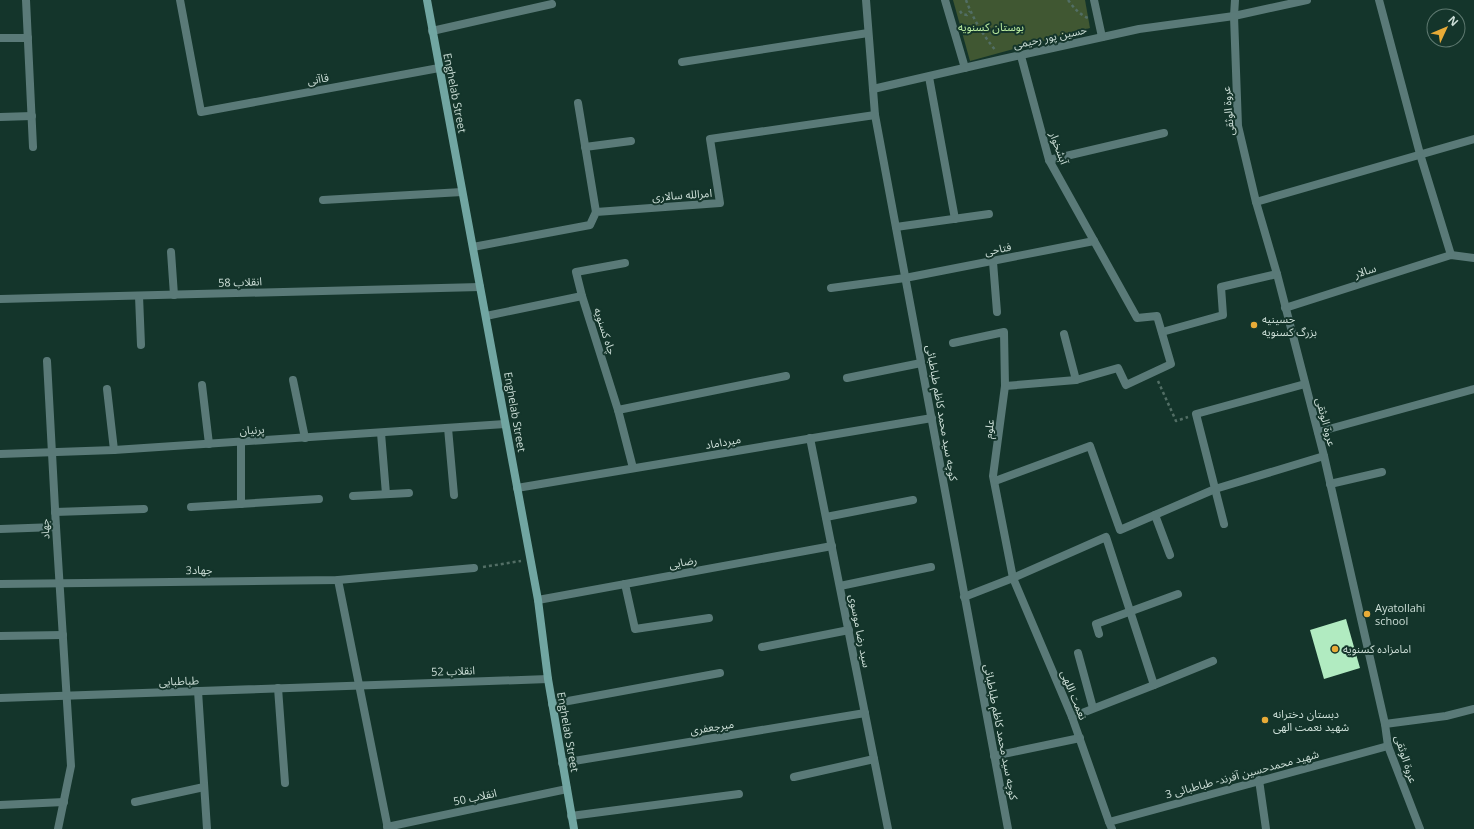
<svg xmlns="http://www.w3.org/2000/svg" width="1474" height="829" viewBox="0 0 1474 829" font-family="'Open Sans','Noto Sans Arabic',sans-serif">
	<rect width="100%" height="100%" fill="#14352b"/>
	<path fill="#405732" d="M953,0H1085L1090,28L970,61Z"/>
	<path fill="#b1ebc1" d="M1346,619L1360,668L1324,679L1310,630Z"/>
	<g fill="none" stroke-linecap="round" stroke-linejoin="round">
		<g stroke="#526e65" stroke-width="2.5" stroke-dasharray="3 3" stroke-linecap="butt">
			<path d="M966,0C973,19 983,35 996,51"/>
			<path d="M1068,0C1074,8 1079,14 1088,18"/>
			<path d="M960,11L962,14L967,15L970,11"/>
			<path d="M1158,381L1176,421L1188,417"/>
			<path d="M483,567L521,561"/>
		</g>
		<g stroke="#5a7a78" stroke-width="8">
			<path d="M26,0L33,147"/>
			<path d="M180,0L201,112L439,68"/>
			<path d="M866,0L875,115L1008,829"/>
			<path d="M945,0L965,68"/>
			<path d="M1094,0L1102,37"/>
			<path d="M1379,0L1420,154L1451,255"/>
			<path d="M1234,16L1235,0"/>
			<path d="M432,31L552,4"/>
			<path d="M0,38H28"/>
			<path d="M682,62L868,33"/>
			<path d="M929,77L955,219"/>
			<path d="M873,89L1003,59L1139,29L1234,16L1307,0"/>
			<path d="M578,103L596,212"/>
			<path d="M0,117L32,116"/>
			<path d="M585,147L631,141"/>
			<path d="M1049,160L1164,133"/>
			<path d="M323,200L462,192"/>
			<path d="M1256,202L1474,139"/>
			<path d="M896,227L989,214"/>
			<path d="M473,247L590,225L596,212L720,203L710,139L875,115"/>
			<path d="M171,252L174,295"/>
			<path d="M993,262L997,312"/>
			<path d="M831,288L905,278L1094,241"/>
			<path d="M139,296L141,345"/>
			<path d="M582,296L576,272L625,263"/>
			<path d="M0,299L480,287"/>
			<path d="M1285,308L1451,255L1474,258"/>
			<path d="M486,316L582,296L618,410L633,468"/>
			<path d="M1162,332L1223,315L1221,287L1277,274"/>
			<path d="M1064,334L1076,380"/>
			<path d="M953,343L1004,332L1005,386L993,476L1013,578L1072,717L1109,822"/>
			<path d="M47,361L56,527L71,766L58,829"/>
			<path d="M847,378L921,363"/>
			<path d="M293,380L305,438"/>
			<path d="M202,385L209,444"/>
			<path d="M1005,386L1076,380L1118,368L1126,385L1171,364L1157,316L1137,318L1049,160L1021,56"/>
			<path d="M107,389L114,450"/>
			<path d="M618,410L786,376"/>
			<path d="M448,428L454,495"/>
			<path d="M1318,432L1474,389"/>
			<path d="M381,433L386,494"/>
			<path d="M810,438L888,829"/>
			<path d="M0,454L114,450L505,424"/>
			<path d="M995,481L1090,446L1120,530L1215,489L1324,456"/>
			<path d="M1330,484L1382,472"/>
			<path d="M517,488L932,418"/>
			<path d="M353,496L409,493"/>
			<path d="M241,504V442"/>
			<path d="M191,507L319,499"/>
			<path d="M55,512L144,509"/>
			<path d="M1155,515L1170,555"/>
			<path d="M826,517L913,500"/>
			<path d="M1224,524L1196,414L1305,384"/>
			<path d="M0,529L56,527"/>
			<path d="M338,580L388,829"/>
			<path d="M0,584L338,580L474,568"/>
			<path d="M625,584L635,629L709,618"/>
			<path d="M840,586L931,567"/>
			<path d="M964,597L1013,578L1106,537L1154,685L1072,717"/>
			<path d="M538,600L832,546"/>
			<path d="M1099,634L1096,624L1178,594"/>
			<path d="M0,636L63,635"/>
			<path d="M762,647L849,630"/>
			<path d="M1078,653L1093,708"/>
			<path d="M1154,685L1213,661"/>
			<path d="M278,688L285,783"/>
			<path d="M198,691L207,829"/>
			<path d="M0,698L548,679"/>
			<path d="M552,704L720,673"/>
			<path d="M1385,724L1446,716L1474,709"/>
			<path d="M994,756L1080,738"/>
			<path d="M562,763L865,713"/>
			<path d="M794,777L874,759"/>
			<path d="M1259,780L1266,829"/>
			<path d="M135,802L204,787"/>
			<path d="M0,805L64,802"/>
			<path d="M571,816L739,794"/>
			<path d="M387,827L567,789"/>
			<path d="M1112,829L1109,822L1388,746"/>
		</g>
		<path stroke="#5a7a78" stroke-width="8" d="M1234,16L1238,126L1256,202L1277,274L1324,456L1385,724L1388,746L1420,829"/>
		<path stroke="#71a6a2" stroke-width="8" d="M427,0L538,600L548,679L574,829"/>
	</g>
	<g fill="#e8ab37" stroke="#14352b" stroke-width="1.5">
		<circle cx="1254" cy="325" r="4"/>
		<circle cx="1367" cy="614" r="4"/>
		<circle cx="1335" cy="649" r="4"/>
		<circle cx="1265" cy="720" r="4"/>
	</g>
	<g text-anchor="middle" stroke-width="4" stroke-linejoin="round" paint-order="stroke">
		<g font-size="11" fill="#bceda0" stroke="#14352b">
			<text x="991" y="31">بوستان کسنویه</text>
		</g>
		<g font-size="11" fill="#ccded7" stroke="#14352b">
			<text transform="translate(1050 37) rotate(-12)" y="4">حسین پور رحیمی</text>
			<text transform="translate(318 79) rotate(-10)" y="4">قاآنی</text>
			<text transform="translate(455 93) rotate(79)" y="4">Enghelab Street</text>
			<text transform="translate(1228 111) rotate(-95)" y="4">عروة الوثقی</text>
			<text transform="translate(1059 148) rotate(70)" y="4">آبشخوار</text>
			<text transform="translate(682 195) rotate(-4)" y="4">امرالله سالاری</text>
			<text transform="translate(998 249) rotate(-11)" y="4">فتاحی</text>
			<text transform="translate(1365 271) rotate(-18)" y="4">سالار</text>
			<text transform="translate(240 282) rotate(-2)" y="4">انقلاب 58</text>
			<text transform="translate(605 331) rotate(72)" y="4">چاه کسنویه</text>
			<text transform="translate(515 412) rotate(80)" y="4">Enghelab Street</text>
			<text transform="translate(942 413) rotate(80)" y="4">کوچه سید محمد کاظم طباطبائی</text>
			<text transform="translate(1326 422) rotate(75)" y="4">عروة الوثقی</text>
			<text transform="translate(989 429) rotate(-83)" y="4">علوم</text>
			<text transform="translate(252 430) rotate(-4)" y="4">پرنیان</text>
			<text transform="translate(723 442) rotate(-10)" y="4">میرداماد</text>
			<text transform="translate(45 529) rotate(-93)" y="4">جهاد</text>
			<text transform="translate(683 562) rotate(-10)" y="4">رضایی</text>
			<text transform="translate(199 570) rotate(-1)" y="4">جهاد3</text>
			<text transform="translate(860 631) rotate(79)" y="4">سید رضا موسوی</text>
			<text transform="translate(453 671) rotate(-2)" y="4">انقلاب 52</text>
			<text transform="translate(179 681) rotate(-2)" y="4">طباطبایی</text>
			<text transform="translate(1074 695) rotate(68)" y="4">نعمت اللهی</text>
			<text transform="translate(712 727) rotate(-9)" y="4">میرجعفری</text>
			<text transform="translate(568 732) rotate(80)" y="4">Enghelab Street</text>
			<text transform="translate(1001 732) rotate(79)" y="4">کوچه سید محمد کاظم طباطبائی</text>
			<text transform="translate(1406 759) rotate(72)" y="4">عروة الوثقی</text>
			<text transform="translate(1242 774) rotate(-15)" y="4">شهید محمدحسین آفرند- طباطبائی 3</text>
			<text transform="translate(475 797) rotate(-12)" y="4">انقلاب 50</text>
		</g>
		<g font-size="11" fill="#ccded7" stroke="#14352b" text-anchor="start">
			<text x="1262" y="323">حسینیه<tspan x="1262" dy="13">بزرگ کسنویه</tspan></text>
			<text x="1375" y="612">Ayatollahi<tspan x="1375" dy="13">school</tspan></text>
			<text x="1343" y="653">امامزاده کسنویه</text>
			<text x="1273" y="718">دبستان دخترانه<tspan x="1273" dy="13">شهید نعمت الهی</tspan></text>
		</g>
	</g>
	<g transform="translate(1446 28) rotate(46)"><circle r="19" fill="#14352b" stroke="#5e7970"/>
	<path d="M0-3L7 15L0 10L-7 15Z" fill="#e8ab37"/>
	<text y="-6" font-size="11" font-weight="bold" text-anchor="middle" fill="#ccded7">N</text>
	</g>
</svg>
